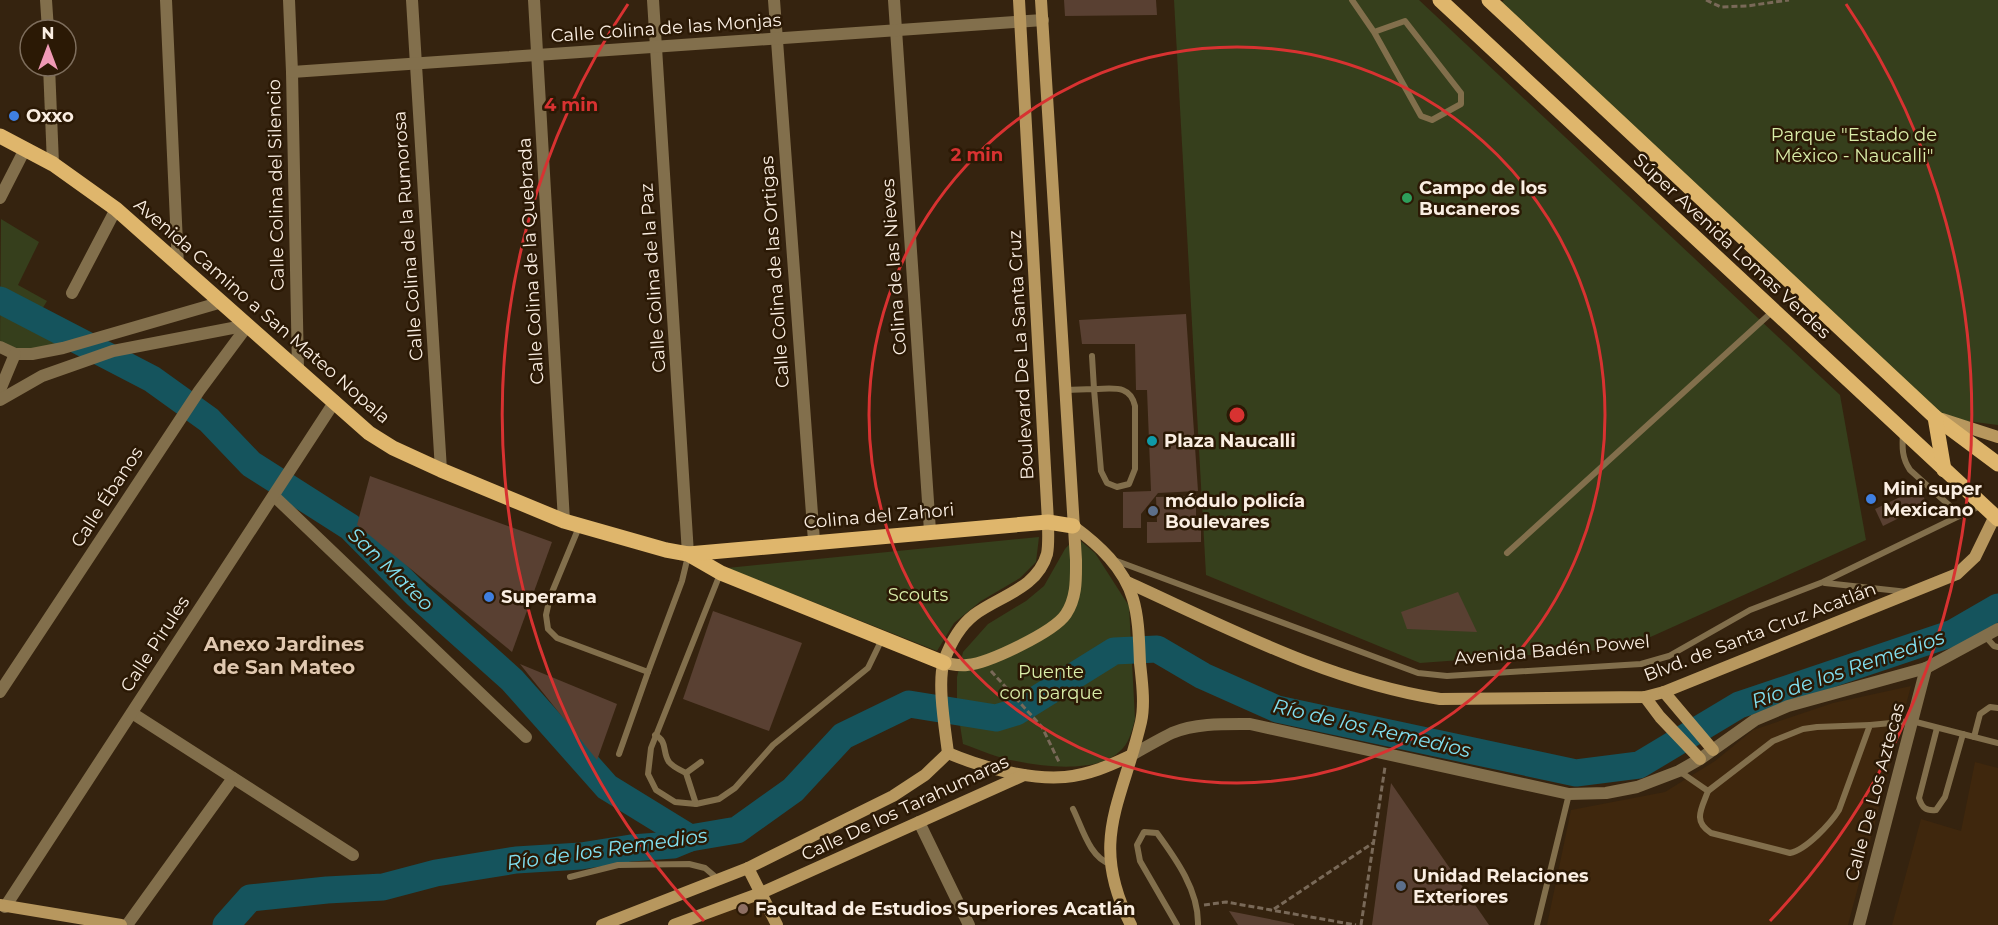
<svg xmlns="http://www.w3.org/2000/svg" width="1998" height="925" viewBox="0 0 1998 925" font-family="Montserrat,sans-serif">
	<rect width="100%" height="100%" fill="#35230f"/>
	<g fill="#3f270d">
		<path d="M1911,686L1848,925H1547L1571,810L1665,792L1715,761L1753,730L1833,703Z"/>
		<path d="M1975,762L1998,768V925H1892L1921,819L1961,831Z"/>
		<path d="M761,893L776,925H674Z"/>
	</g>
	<g fill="#363f1c">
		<path d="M1174,0H1419L1840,395L1866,540L1626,648L1420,663L1206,575Z"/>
		<path d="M1504,0H1998V425L1935,417L1497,7Z"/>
		<path d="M1,219L39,242L18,285L47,301L39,314L74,339L15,354L0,347Z"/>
		<path d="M1039,537L1036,562L1020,578L981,601L954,623L937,651L727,568Z"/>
		<path d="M1076,537L1095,553L1129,606L1135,719C1132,731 1129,744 1119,752C1096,773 1044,767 1016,761C998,758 980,750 963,744L957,706V677L963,652L988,624L1026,601L1044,586L1065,549Z"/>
	</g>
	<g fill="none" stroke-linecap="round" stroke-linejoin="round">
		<g stroke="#15545d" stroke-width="27">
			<path d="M0,300L152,379L209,420L251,464L350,527L417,595L512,680L607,787L690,838"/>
			<path d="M226,925L250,898L327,890L383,887L436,873L516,860L581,856L631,848L673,845L690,838L737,830L793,790L843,736L909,704L996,718L1016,712L1114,651L1157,649L1203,676L1277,709L1576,773L1639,765L1739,705L1953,633L1998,607"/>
		</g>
	</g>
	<g fill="#594032">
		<path d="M1064,0H1156L1157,15L1065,16Z"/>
		<path d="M1186,314L1198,491L1158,493L1141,514V528H1123V492L1151,491L1147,390H1136L1135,344H1082L1079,320Z"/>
		<path d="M370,476L552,542L512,652L357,525Z"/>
		<path d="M1919,488L1927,504L1883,526L1875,509Z"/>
		<path d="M1196,496V521H1201V542L1147,543V522H1157L1156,497Z"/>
		<path d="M1458,592L1477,632L1407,629L1401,612Z"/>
		<path d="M713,611L802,643L769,731L683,699Z"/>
		<path d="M520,664L617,704L597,760Z"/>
		<path d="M1391,783L1489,925H1372Z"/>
		<path d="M1229,911L1294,924V925H1238Z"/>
	</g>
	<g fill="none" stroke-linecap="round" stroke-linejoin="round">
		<g stroke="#796958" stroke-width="3" stroke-dasharray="6 3" stroke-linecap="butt">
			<path d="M1706,0L1721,7L1747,6L1789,0"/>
			<path d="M991,671L1042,727L1060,764"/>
			<path d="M1204,905L1226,902L1356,925"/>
			<path d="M1274,909L1373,843"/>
			<path d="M1361,925L1385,767"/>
		</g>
		<g stroke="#826f4c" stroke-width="6">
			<path d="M1352,0L1374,32L1421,116L1432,120L1461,104V93L1405,21L1374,32"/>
			<path d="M1065,390L1094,389L1101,471L1107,483L1117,487L1129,484L1135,469V406C1130,384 1113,389 1094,389L1092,356"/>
			<path d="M1903,433C1902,448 1902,458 1910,470L1960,515"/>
			<path d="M579,527L550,597L546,615L548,629L557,638L648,672L682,581L688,556"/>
			<path d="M1507,553L1773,311"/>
			<path d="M1114,560L1418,673L1447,676L1641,664L1669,656L1750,610L1823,582L1982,505"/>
			<path d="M720,574L651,748L648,774L656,790L675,802L696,804L719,799L735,788L773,745L868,668L882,639"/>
			<path d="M1825,583L1908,592"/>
			<path d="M1985,636L1994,646L1998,647"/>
			<path d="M1937,728L1919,798C1922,808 1926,811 1936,810L1945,797L1963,734"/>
			<path d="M655,735C668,741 662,752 669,762C673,767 680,770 686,773L696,804"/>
			<path d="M1974,737L1980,714L1990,707L1998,708"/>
			<path d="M619,754L648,672"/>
			<path d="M1679,771L1708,791C1702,808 1692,821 1711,833L1790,853C1806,850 1831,823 1839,810L1870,725L1912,721L1998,743"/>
			<path d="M686,773L701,762"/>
			<path d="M1708,791L1773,741L1803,729L1817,727L1870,725"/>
			<path d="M1073,809C1082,827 1090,859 1111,864"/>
			<path d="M570,877L618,865L689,864L705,868L718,879"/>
			<path d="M1177,925L1140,861L1137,845L1144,832L1157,833C1176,859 1199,891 1198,925"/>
			<path d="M1537,925L1569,794"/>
		</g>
		<g stroke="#826f4c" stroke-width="12">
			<path d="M46,0L48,30"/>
			<path d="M166,0L178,266"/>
			<path d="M289,0L292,72L298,369"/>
			<path d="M412,0L441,470"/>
			<path d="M534,0L564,521"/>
			<path d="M653,0L688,554"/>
			<path d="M774,0L814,541"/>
			<path d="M894,0L930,531"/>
			<path d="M49,66L53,164"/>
			<path d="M292,72L1043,20"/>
			<path d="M0,198L25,149"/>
			<path d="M72,293L116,209"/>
			<path d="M0,347L15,354H32L63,348L222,302"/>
			<path d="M0,390L15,354"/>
			<path d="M0,400L42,376L113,351L248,325"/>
			<path d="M274,496L526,737"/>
			<path d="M0,692L199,391L248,325"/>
			<path d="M132,713L353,855"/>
			<path d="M1130,756C1144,748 1158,740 1172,733C1196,723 1225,724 1250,724L1569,794L1606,793L1637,787L1679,771L1700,759L1755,720L1788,706L1926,668L1998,629"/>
			<path d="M919,822L969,925"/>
			<path d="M5,907L335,401"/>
			<path d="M127,925L233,778"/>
			<path d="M1859,925L1926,668"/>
		</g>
		<g stroke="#b7975e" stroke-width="12">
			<path d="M1942,419L1998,437"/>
			<path d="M1073,526C1099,545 1124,568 1133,599C1139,619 1139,642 1140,663C1142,682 1145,704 1141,722C1122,803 1088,841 1131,925"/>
			<path d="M1127,582C1228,628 1330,682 1440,699L1645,697L1664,692L1957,574L1975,557L1995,516"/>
			<path d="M944,663C951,664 959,666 967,665C989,663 1054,632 1066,614C1077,597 1076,579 1076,560L1041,0"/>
			<path d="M1664,692L1713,750"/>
			<path d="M1645,697L1660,717L1700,759"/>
			<path d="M948,753C945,728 937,683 944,661C950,644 960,626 974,615C999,596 1037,589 1047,554C1049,544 1048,532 1048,522L1019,0"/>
			<path d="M948,753C981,767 1028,780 1065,777C1088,775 1109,766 1130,756"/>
			<path d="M748,868L777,925"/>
			<path d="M0,905L121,925"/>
			<path d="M602,925L748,868L893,796L925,775L948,753"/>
			<path d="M674,925L761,893L1024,775"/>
		</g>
		<g stroke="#dfb66c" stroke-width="15">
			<path d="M1440,0L1998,519"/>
			<path d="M1489,0L1935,417L1998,464"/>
			<path d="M0,136L53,164L116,209L369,433L393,448L441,470L564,521L666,550L688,554L721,573L944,663"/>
			<path d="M1935,417L1944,470"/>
			<path d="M688,554L1048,522L1073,526"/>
		</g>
	</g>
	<g fill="none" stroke="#d83231" stroke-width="3">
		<circle cx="1237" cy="415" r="368"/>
		<path d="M704 921A735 735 0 0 1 628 4M1846 4A735 735 0 0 1 1770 921"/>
	</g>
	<g fill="#3f7fe0" stroke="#2b1905" stroke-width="2">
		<circle cx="14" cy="116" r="6"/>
		<circle cx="1871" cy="499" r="6"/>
		<circle cx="489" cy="597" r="6"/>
	</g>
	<circle fill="#2e9e5b" stroke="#2b1905" stroke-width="2" cx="1407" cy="198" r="6"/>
	<circle fill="#0f9aa8" stroke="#2b1905" stroke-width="2" cx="1152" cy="441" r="6"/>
	<g fill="#5c6f8a" stroke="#2b1905" stroke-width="2">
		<circle cx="1153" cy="511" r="6"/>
		<circle cx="1401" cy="886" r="6"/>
	</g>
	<circle fill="#8d6e63" stroke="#2b1905" stroke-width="2" cx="743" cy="909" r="6"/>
	<g text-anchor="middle" stroke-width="5" stroke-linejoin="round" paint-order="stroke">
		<g font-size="18" fill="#faeee2" stroke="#2b1905">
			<text transform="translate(666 28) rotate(-4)" y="6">Calle Colina de las Monjas</text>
			<text transform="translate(276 185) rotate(-91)" y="6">Calle Colina del Silencio</text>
			<text transform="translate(408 236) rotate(-94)" y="6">Calle Colina de la Rumorosa</text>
			<text transform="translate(1732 246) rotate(43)" y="6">Súper Avenida Lomas Verdes</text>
			<text transform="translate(531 261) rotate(-93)" y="6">Calle Colina de la Quebrada</text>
			<text transform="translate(894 267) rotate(-94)" y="6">Colina de las Nieves</text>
			<text transform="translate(775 272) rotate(-94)" y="6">Calle Colina de las Ortigas</text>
			<text transform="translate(653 278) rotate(-94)" y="6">Calle Colina de la Paz</text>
			<text transform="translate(262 311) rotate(41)" y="6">Avenida Camino a San Mateo Nopala</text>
			<text transform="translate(1021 355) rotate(-93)" y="6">Boulevard De La Santa Cruz</text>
			<text transform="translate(107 497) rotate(-57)" y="6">Calle Ébanos</text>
			<text transform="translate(879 516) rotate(-5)" y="6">Colina del Zahori</text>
			<text transform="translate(1760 632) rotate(-21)" y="6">Blvd. de Santa Cruz Acatlán</text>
			<text transform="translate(155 644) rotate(-57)" y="6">Calle Pirules</text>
			<text transform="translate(1552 650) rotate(-5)" y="6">Avenida Badén Powel</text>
			<text transform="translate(1875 792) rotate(-75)" y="6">Calle De Los Aztecas</text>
			<text transform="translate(905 808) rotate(-25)" y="6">Calle De los Tarahumaras</text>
		</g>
		<g font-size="18" font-weight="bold" fill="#faeee2" stroke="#2b1905" text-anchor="start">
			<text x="26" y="122">Oxxo</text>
			<text x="1419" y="194">Campo de los<tspan x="1419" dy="21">Bucaneros</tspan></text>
			<text x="1164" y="447">Plaza Naucalli</text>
			<text x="1883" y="495">Mini super<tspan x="1883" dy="21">Mexicano</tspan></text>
			<text x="1165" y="507">módulo policía<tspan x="1165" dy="21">Boulevares</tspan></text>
			<text x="501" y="603">Superama</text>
			<text x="1413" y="882">Unidad Relaciones<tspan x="1413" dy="21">Exteriores</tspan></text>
			<text x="755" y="915">Facultad de Estudios Superiores Acatlán</text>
		</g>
		<g font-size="18" fill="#daeea9" stroke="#2b1905">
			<text x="1854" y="141">Parque "Estado de<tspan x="1854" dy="21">México - Naucalli"</tspan></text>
			<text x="918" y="601">Scouts</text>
			<text x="1051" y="678">Puente<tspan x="1051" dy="21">con parque</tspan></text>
		</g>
		<g font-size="20" font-style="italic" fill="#82e0f1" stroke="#2b1905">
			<text transform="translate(391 569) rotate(44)" y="7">San Mateo</text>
			<text transform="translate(1848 669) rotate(-19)" y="7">Río de los Remedios</text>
			<text transform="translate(1372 728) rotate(13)" y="7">Río de los Remedios</text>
			<text transform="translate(607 849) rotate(-8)" y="7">Río de los Remedios</text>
		</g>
		<g font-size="20" font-weight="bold" fill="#e0c8b0" stroke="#2b1905">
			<text x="284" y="651">Anexo Jardines<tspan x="284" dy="23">de San Mateo</tspan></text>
		</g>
	</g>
	<circle cx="1237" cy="415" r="9" fill="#d83231" stroke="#2b1905" stroke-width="3"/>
	<g font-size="18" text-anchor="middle" font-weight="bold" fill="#d83231" stroke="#2b1905" stroke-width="5" stroke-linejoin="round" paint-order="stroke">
		<text x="571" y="111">4 min</text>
		<text x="977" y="161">2 min</text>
	</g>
	<g transform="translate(48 48)"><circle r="28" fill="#2b1905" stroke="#7e6e5d" stroke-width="1.5"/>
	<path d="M0-4.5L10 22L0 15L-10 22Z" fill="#f09ab6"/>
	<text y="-9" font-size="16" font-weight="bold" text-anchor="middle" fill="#faeee2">N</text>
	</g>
</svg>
